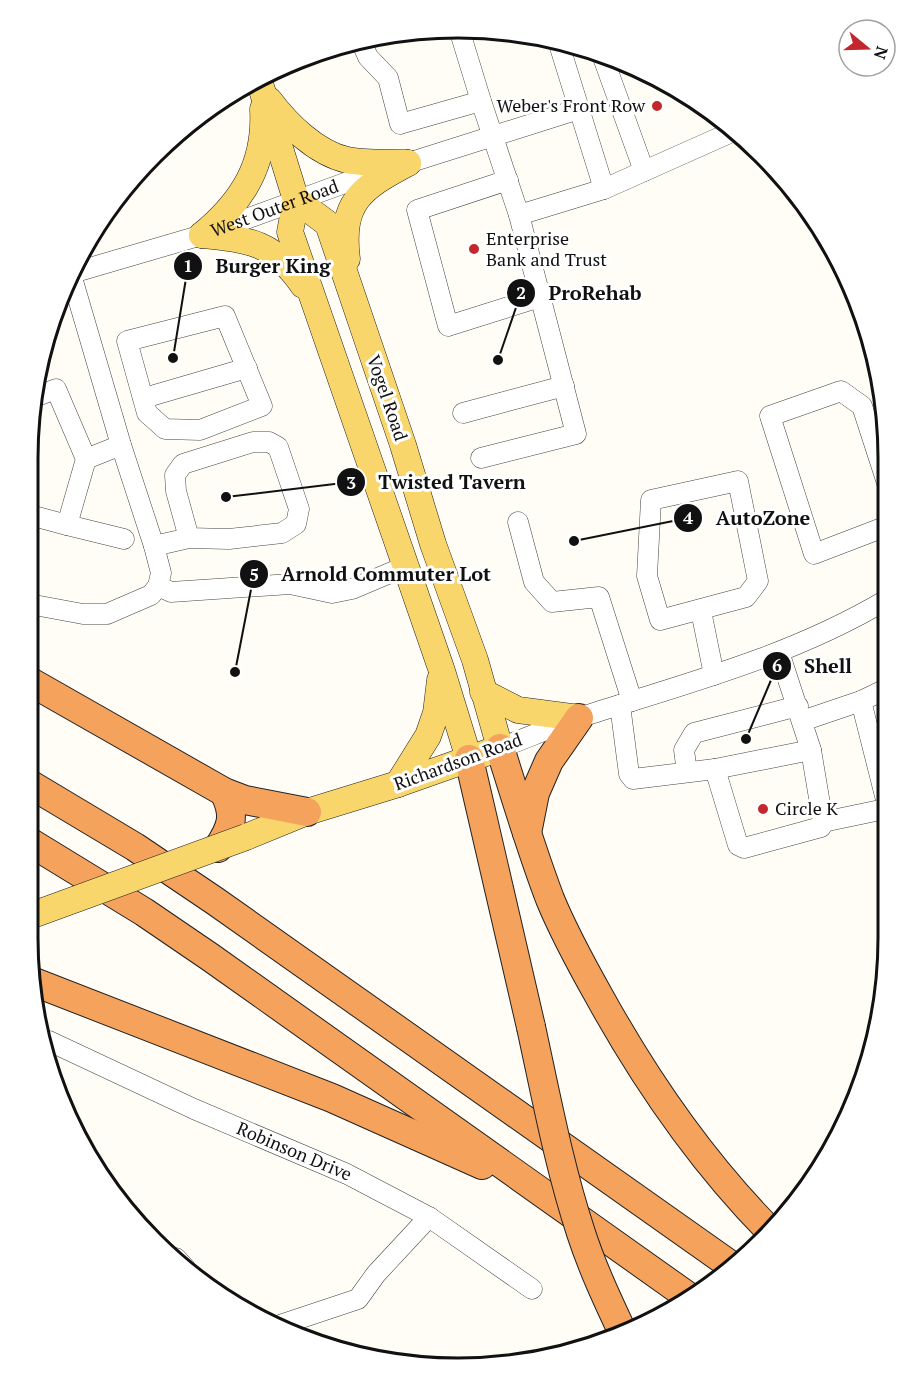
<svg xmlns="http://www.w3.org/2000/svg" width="915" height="1395" viewBox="0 0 915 1395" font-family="'PT Serif',serif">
	<rect width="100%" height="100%" fill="#fffdf5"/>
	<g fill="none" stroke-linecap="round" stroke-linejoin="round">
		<defs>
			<g id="minor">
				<path d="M459,29L481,101"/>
				<path d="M360,39L368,57L388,78L400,124L481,101L519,215"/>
				<path d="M558,41L604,189L734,131L733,128"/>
				<path d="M601,52L644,171"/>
				<path d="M508,180L417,210L448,326L540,297"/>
				<path id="s1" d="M69,274L202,235L386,168L408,163L579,109"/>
				<path d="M225,316L262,406L200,430L165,429L147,413L127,341Z"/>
				<path d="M32,398L56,389L86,459L67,525L124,539"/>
				<path d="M144,398L247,368"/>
				<path d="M463,413L564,386"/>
				<path d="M481,458L576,434L519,215L604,189"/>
				<path d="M86,459L121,445"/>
				<path d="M738,481L758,581L746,597L660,620L647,576L651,500Z"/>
				<path d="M30,515L67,525"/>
				<path d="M518,522L534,582L552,602L599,597L632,701"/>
				<path d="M887,526L814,554L770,416L841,391L862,406L887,483"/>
				<path d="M154,546L189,538L229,539L282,533L296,524L299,509L278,447L269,442H253L183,464L175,475L176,491L189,538"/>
				<path d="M158,586L171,592L290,584L332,593L352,589L404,567"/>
				<path d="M29,604L83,614H107L151,595L158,586L161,573L154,546L121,445L70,271"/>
				<path d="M701,611L714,675"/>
				<path d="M620,705L629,774L633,779L715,769L738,845L744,848L821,827L823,822L811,750L779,652"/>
				<path d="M802,721L861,701"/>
				<path d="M500,748C527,738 554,726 581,717C685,684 792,656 886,600"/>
				<path d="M715,769L811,750"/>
				<path d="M687,772L684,750L694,733L798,706"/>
				<path d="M885,796L861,701L886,689"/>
				<path d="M823,822L885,809"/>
				<path id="s2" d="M44,1041H49L194,1109L347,1174L429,1217L532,1289"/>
				<path d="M176,1258L186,1269"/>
				<path d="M277,1326L358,1299L376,1274L429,1217"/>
			</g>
			<g id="major">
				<path d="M258,77L296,200L290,232L442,671L469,759"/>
				<path d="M269,100C287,124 316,153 347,160C366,164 388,162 408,163"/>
				<path d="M202,235C243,201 266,164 263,109"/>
				<path d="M202,235C251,240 273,242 303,285"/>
				<path d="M347,259C340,202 361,188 408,163"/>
				<path d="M483,692L518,710L579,718"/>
				<path d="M398,784L428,736L436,713L440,680"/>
				<path d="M246,837L307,812L398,784L500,748L475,660L433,544L403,445L328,224L296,200"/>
			</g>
			<g id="highway">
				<path d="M29,681L224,792L245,800L307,812"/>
				<path d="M500,748C516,799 531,849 550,899C564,933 581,964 599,996C646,1081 701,1161 770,1231"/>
				<path d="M469,759L531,1027"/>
				<path d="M28,783L135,847L215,901L729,1264"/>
				<path d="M527,833L535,793L549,761L579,718"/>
				<path d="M28,841L144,912L210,957L689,1297"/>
				<path d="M218,848C232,827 236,815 224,792"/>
				<path d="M34,982L332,1098L482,1165"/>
			</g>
		</defs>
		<use href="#minor" stroke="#444" stroke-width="21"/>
		<use href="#major" stroke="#222" stroke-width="27"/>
		<use href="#highway" stroke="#222" stroke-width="30"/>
		<use href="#minor" stroke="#fff" stroke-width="20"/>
		<use href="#major" stroke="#f9d66b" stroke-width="26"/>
		<use href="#highway" stroke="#f5a25d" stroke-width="28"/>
		<defs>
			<path id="major-bridge" d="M27,917L246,837"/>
			<path id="highway-bridge" d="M531,1027C546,1096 559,1166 581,1233C592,1267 607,1299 622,1331"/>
		</defs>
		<use href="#major-bridge" stroke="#222" stroke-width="27" stroke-linecap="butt"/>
		<use href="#highway-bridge" stroke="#222" stroke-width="30" stroke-linecap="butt"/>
		<use href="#major-bridge" stroke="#f9d66b" stroke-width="26"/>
		<use href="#highway-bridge" stroke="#f5a25d" stroke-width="28"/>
	</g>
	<g fill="#c4262e" stroke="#fff" stroke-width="2">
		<circle cx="657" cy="106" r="6"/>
		<circle cx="474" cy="249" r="6"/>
		<circle cx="763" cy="809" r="6"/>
	</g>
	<g text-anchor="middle" stroke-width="6" stroke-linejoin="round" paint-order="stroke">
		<g font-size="18" fill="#111" stroke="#fff" text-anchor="start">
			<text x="645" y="112" text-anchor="end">Weber's Front Row</text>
			<text x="486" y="245">Enterprise<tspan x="486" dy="21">Bank and Trust</tspan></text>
			<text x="775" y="815">Circle K</text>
		</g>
		<g font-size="18" fill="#111" stroke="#fff">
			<text dy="6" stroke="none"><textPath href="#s1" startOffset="216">West Outer Road</textPath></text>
			<text transform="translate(387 398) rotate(71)" y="6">Vogel Road</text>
			<text transform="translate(458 762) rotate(-20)" y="6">Richardson Road</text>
			<text dy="6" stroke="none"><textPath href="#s2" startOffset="274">Robinson Drive</textPath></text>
		</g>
	</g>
	<path d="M0 0H915V1395H0ZM458 38H458A420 420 0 0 1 878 458V938A420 420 0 0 1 458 1358H458A420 420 0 0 1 38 938V458A420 420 0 0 1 458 38Z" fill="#fff" fill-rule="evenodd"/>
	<path fill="none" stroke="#111" stroke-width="3" d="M458 38H458A420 420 0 0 1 878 458V938A420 420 0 0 1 458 1358H458A420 420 0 0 1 38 938V458A420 420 0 0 1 458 38Z"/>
	<path fill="none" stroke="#111" stroke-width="2" d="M173 358L188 266M498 360L521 293M226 497L351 482M574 541L688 518M235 672L254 574M746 739L777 666"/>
	<g fill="#111" stroke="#fff" stroke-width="2">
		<circle cx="173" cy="358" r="6"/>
		<circle cx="498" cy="360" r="6"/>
		<circle cx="226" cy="497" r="6"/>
		<circle cx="574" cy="541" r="6"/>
		<circle cx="235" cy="672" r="6"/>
		<circle cx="746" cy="739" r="6"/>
		<circle cx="188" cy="266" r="15"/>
		<circle cx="521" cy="293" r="15"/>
		<circle cx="351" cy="482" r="15"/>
		<circle cx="688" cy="518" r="15"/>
		<circle cx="254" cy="574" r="15"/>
		<circle cx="777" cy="666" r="15"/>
	</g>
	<g font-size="18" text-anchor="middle" font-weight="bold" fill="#fff">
		<text x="188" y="272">1</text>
		<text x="521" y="299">2</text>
		<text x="351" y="489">3</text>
		<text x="688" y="524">4</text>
		<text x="254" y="581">5</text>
		<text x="777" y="672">6</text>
	</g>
	<g font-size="20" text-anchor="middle" font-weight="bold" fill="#111" stroke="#fff" stroke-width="6" stroke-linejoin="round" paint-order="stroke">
		<text x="273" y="273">Burger King</text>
		<text x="595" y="300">ProRehab</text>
		<text x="452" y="489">Twisted Tavern</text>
		<text x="763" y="525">AutoZone</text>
		<text x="386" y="581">Arnold Commuter Lot</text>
		<text x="828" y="673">Shell</text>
	</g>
	<g transform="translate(867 48) rotate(109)"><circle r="28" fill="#ffffff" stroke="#a0a0a0" stroke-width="1.5"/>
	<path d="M0-4.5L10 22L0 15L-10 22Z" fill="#c4262e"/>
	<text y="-9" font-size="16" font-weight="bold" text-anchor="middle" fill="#111111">N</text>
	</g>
</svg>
